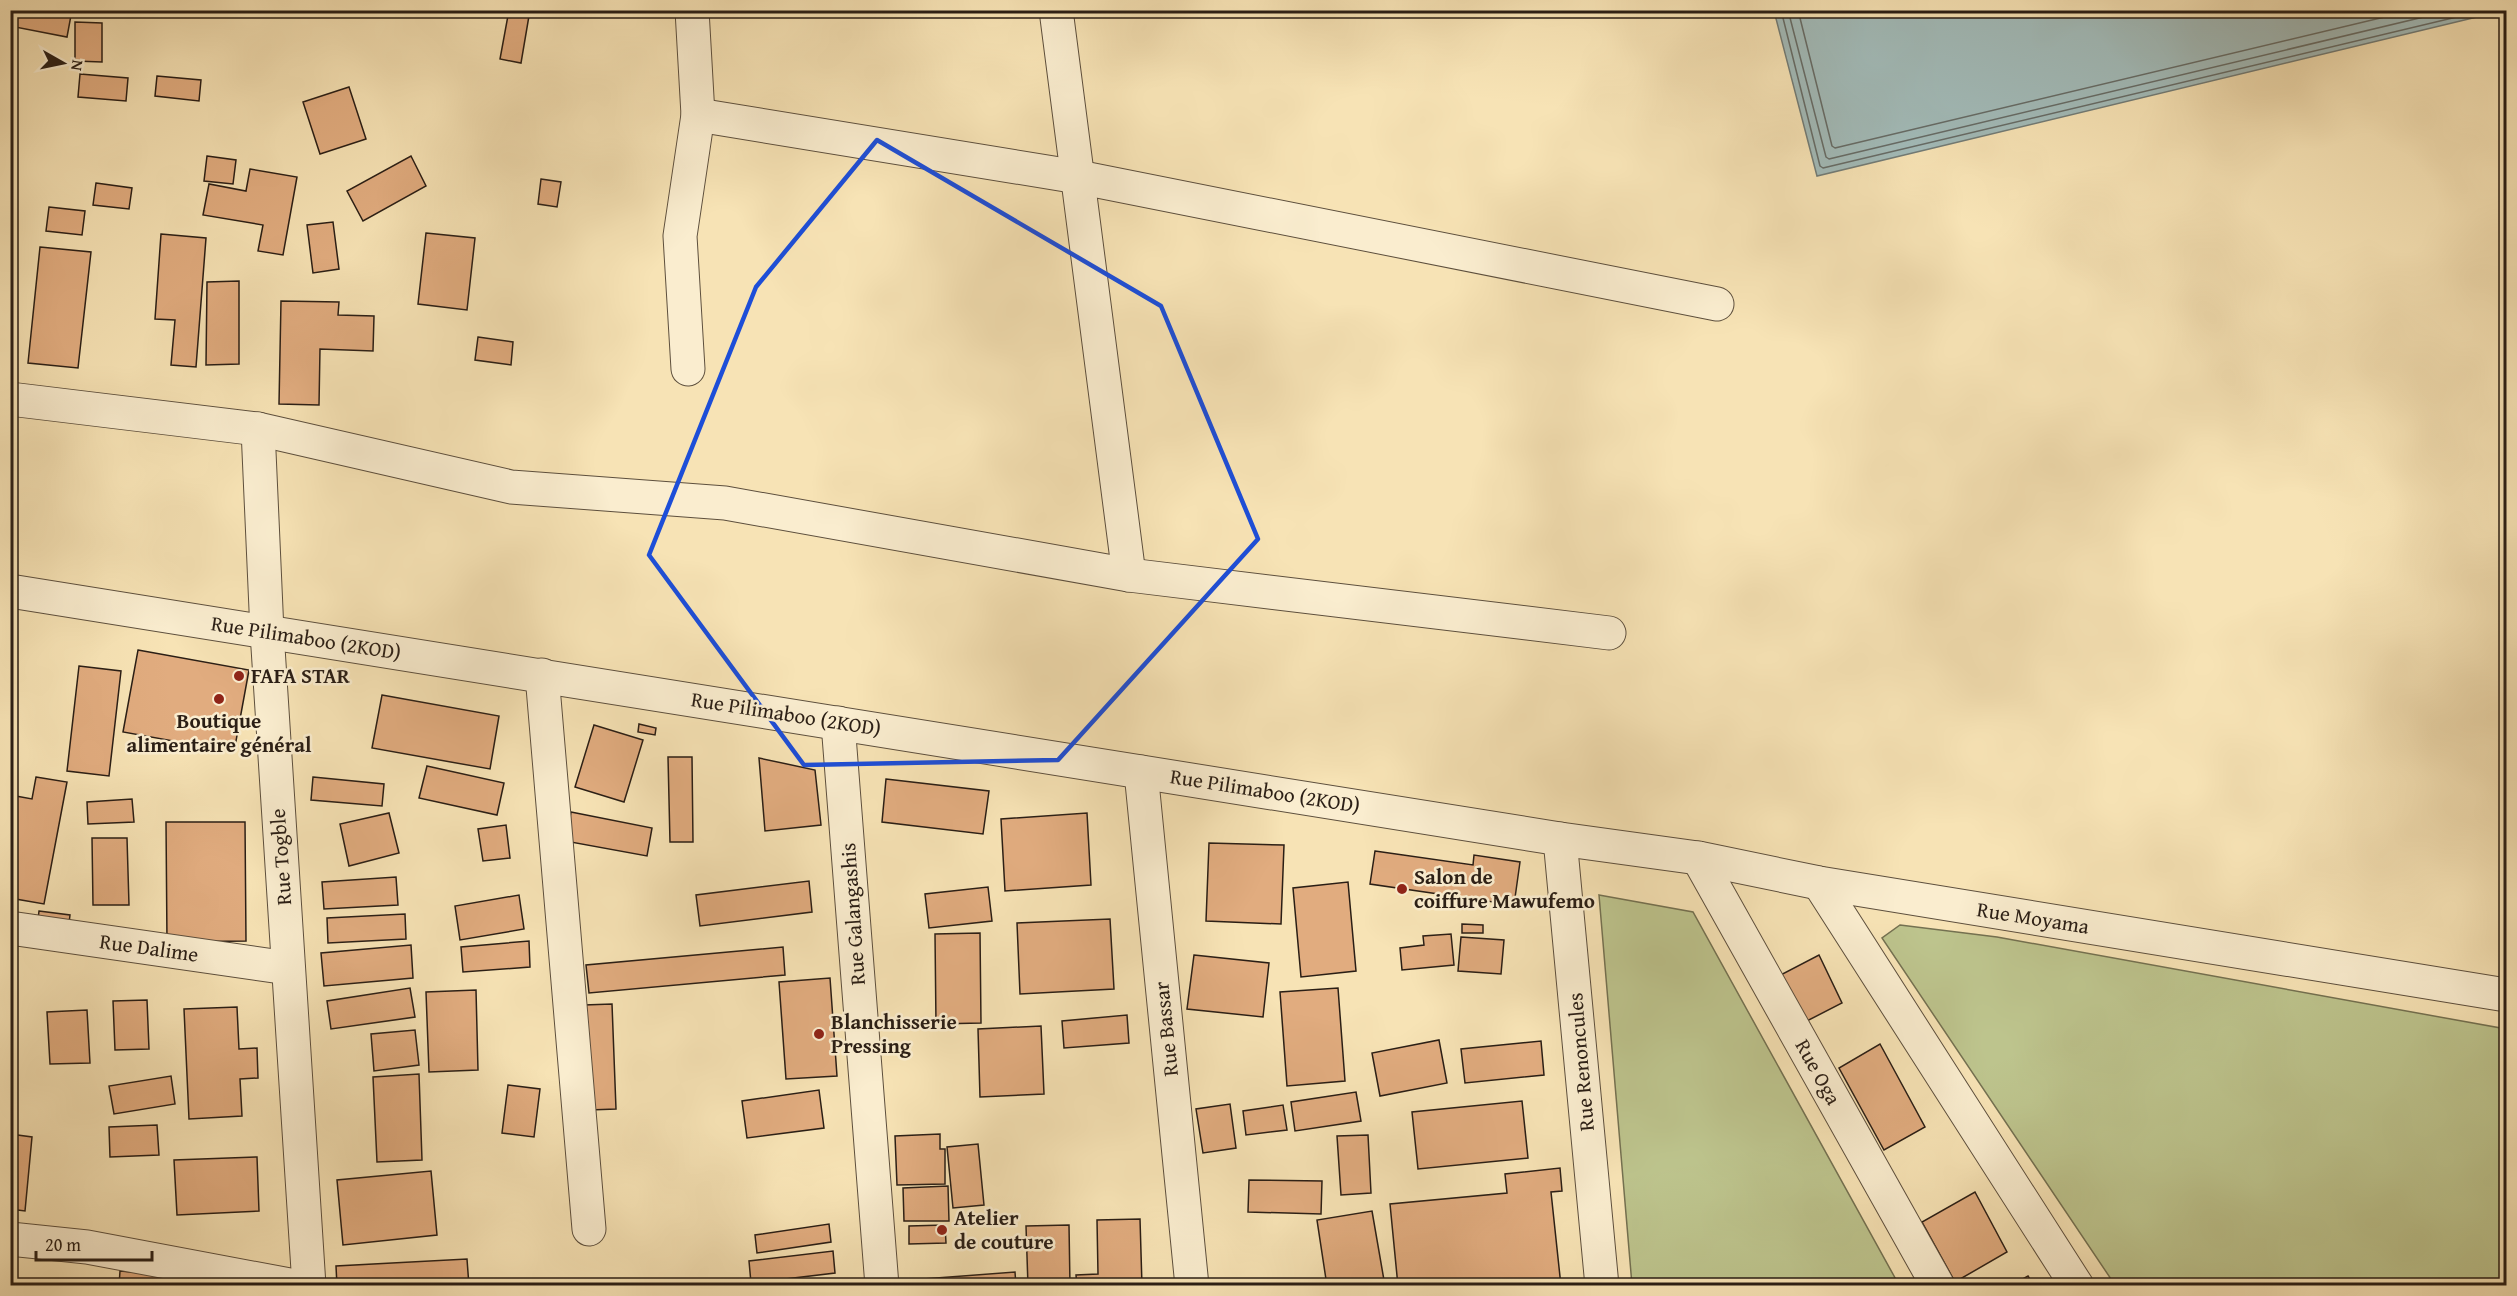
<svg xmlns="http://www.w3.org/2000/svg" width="2517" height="1296" viewBox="0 0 2517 1296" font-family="'Gentium Book Plus',serif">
	<rect width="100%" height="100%" fill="#f7e3b5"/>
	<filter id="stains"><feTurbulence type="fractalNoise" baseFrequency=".00333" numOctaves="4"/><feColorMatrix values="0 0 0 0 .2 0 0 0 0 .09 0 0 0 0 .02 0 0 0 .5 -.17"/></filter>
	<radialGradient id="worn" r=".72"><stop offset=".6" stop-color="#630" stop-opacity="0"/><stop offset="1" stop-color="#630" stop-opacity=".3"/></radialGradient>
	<g fill="#bdc48d" stroke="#747151" stroke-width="1.5">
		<path d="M1599,895L1693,912L1899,1285H1632Z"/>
		<path d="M1900,925L1997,937L2506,1029V1285H2115L1882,938Z"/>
	</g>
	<path fill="#a2bbb9" stroke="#727c77" stroke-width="1.5" d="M2506,10L1817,176L1774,11V10Z"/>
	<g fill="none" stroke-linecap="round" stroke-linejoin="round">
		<g stroke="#666c67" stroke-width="1.5">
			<path d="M1781,10L1820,166L1823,168L2486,10"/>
			<path d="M1788,10L1826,157L1829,159L2453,10"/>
			<path d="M1798,10L1832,146L1835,148L2414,10"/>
		</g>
	</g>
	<g fill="#e1ac7f" stroke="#2a1e15" stroke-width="1.5">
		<path d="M18,10H72L67,37L15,27Z"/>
		<path d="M509,10H530L521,63L500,59Z"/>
		<path d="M75,22L102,23V62L75,61Z"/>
		<path d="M80,74L128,78L126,101L78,97Z"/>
		<path d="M157,76L201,80L199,101L155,96Z"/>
		<path d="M349,87L366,139L320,154L303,102Z"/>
		<path d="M207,156L236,160L233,184L204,181Z"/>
		<path d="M411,156L426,186L363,221L347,191Z"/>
		<path d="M250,169L297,177L283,255L258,251L263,225L203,215L209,184L246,191Z"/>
		<path d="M10,172H14L12,239H10Z"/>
		<path d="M541,179L561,182L557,207L538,204Z"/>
		<path d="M96,183L132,188L129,209L93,205Z"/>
		<path d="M49,207L85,211L82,235L46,231Z"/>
		<path d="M333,222L339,269L313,273L307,225Z"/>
		<path d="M426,233L475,238L467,310L418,304Z"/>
		<path d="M161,234L206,238L196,367L171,365L175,320L155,319Z"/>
		<path d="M40,247L91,252L78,368L28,363Z"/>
		<path d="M239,281V364L206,365L207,282Z"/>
		<path d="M281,301L339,302L338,315L374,316L373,351L320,349L319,405L279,404Z"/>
		<path d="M478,337L513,342L511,365L475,360Z"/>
		<path d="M138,650L249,670L234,752L123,732Z"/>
		<path d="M79,666L121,671L109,776L67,771Z"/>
		<path d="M382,695L499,716L490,769L372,748Z"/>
		<path d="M639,724L656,728L655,735L638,732Z"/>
		<path d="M594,725L643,740L624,802L575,787Z"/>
		<path d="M668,757H692L693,842H670Z"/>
		<path d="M759,758L815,770L821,825L765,831Z"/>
		<path d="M427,766L504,783L497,815L419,798Z"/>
		<path d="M36,777L67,782L44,904L10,898V795L32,799Z"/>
		<path d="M313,777L384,784L382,806L311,800Z"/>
		<path d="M886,779L989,791L983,834L882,822Z"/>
		<path d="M132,799L134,822L88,824L87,802Z"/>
		<path d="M571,812L652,828L647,856L565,841Z"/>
		<path d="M389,813L399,853L349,866L340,824Z"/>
		<path d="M1087,813L1091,885L1005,891L1001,819Z"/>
		<path d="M166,822H245L246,941L167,942Z"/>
		<path d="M506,825L510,858L483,861L478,829Z"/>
		<path d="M92,838H127L129,905H93Z"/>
		<path d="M1209,843L1284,845L1281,924L1206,921Z"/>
		<path d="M1375,851L1473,865L1474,855L1520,862L1514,905L1370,884Z"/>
		<path d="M396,877L398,905L324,909L322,882Z"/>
		<path d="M809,881L812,912L700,926L696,895Z"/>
		<path d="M1348,882L1356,971L1301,977L1293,888Z"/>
		<path d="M988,887L992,921L929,928L925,894Z"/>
		<path d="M519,895L524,929L460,940L455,906Z"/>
		<path d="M39,911L70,915L68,931L37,927Z"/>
		<path d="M405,914L406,939L328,943L327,918Z"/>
		<path d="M1110,919L1114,989L1020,994L1017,923Z"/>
		<path d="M1462,924L1483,925V933H1462Z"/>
		<path d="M980,933L981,1023L936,1024L935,934Z"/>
		<path d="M1451,934L1454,965L1402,970L1400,948L1424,945L1423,936Z"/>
		<path d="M1461,937L1504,940L1501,974L1458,971Z"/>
		<path d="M529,941L530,967L463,972L461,947Z"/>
		<path d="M411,945L413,978L324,986L321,953Z"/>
		<path d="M783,947L785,975L589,993L586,965Z"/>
		<path d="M1194,955L1269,963L1263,1017L1187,1009Z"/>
		<path d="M1819,955L1842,1003L1799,1025L1775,978Z"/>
		<path d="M830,978L837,1076L786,1079L779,982Z"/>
		<path d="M410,988L415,1017L331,1029L327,1001Z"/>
		<path d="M1338,988L1345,1081L1287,1086L1280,992Z"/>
		<path d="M476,990L478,1070L429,1072L426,992Z"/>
		<path d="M147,1000L149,1049L115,1050L113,1001Z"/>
		<path d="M612,1004L616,1109L589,1110L584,1005Z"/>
		<path d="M237,1007L239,1049L257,1048L258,1078L240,1079L242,1116L189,1119L184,1009Z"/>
		<path d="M87,1010L90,1063L50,1064L47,1012Z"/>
		<path d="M1127,1015L1129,1043L1064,1048L1062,1021Z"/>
		<path d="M1041,1026L1044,1094L980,1097L978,1029Z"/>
		<path d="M415,1030L419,1065L374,1071L371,1034Z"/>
		<path d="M1439,1040L1447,1083L1380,1096L1372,1053Z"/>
		<path d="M1541,1041L1544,1075L1465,1083L1461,1049Z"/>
		<path d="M1880,1044L1925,1127L1884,1150L1839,1068Z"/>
		<path d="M419,1074L422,1160L377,1162L373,1077Z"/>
		<path d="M171,1076L175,1104L114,1114L109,1086Z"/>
		<path d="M508,1085L540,1089L534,1137L502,1133Z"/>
		<path d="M819,1090L824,1128L747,1138L742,1101Z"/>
		<path d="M1356,1092L1361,1121L1295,1131L1291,1102Z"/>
		<path d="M1522,1101L1528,1158L1418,1169L1412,1112Z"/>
		<path d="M1230,1104L1236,1148L1203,1153L1196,1109Z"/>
		<path d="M1283,1105L1287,1130L1246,1135L1243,1111Z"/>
		<path d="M157,1125L159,1155L110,1157L109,1127Z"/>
		<path d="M10,1134L32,1137L25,1211L10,1209Z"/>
		<path d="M940,1134V1149H945V1184L897,1185L895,1136Z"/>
		<path d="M1368,1135L1371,1193L1341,1195L1337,1136Z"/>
		<path d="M978,1144L984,1205L953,1208L947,1147Z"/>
		<path d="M257,1157L259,1211L177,1215L174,1160Z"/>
		<path d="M1560,1168L1562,1191L1551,1192L1561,1286H1398L1390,1204L1507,1193L1505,1174Z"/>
		<path d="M431,1171L437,1235L343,1245L337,1180Z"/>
		<path d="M1249,1180L1322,1181L1321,1214L1248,1212Z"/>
		<path d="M948,1186L949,1221H904L903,1188Z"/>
		<path d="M1975,1192L2007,1252L1955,1282L1922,1222Z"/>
		<path d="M1372,1211L1385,1286H1327L1317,1220Z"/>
		<path d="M1140,1219L1142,1286H1077L1076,1275L1098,1274L1097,1220Z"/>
		<path d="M829,1224L831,1242L757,1253L755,1235Z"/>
		<path d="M945,1225L946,1243L909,1244V1226Z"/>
		<path d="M1069,1225L1070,1286H1028L1026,1226Z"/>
		<path d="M833,1251L835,1273L751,1283L749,1261Z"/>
		<path d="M467,1259L469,1286H337L336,1266Z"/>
		<path d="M120,1271L187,1277L186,1286H119Z"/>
		<path d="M1015,1272L1016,1286H897V1281Z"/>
		<path d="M2028,1276L2034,1286H2010Z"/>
	</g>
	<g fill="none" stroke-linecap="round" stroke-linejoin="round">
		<defs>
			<g id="street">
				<path d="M1056,10L1129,575"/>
				<path d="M698,115L1078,177L1717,304"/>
				<path d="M688,369L680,236L698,115L692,10"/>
				<path d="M10,399L258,429L511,487L725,503L1129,575L1609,633"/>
				<path d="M258,429L267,632L309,1286"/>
				<path d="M10,591L1560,839L1698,858L1819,883L2506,995"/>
				<path d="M542,675L589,1229"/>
				<path d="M838,723L882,1286"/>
				<path d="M1141,772L1192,1286"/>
				<path d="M1560,839L1602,1286"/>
				<path d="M1698,858L1938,1286"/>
				<path d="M1819,883L2077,1286"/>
				<path d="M10,928L288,968"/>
				<path d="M10,1239L87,1247L295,1286"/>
			</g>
		</defs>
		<use href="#street" stroke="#5d4f3d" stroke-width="35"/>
		<use href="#street" stroke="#faedcf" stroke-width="33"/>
	</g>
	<path fill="none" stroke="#1d4ed8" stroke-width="4.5" stroke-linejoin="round" d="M877,140L1161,306L1258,539L1058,760L804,765L649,555L756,287Z"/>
	<g fill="#8f2418" stroke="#faedcf" stroke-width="2">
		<circle cx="239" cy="676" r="6"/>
		<circle cx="219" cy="699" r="6"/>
		<circle cx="1402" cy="889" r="6"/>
		<circle cx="819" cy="1034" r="6"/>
		<circle cx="942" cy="1230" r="6"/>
	</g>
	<g text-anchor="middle" stroke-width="5" stroke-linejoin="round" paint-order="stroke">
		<g font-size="21" fill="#2a1e15" stroke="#faedcf">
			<text transform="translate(306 638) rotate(9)" y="7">Rue Pilimaboo (2KOD)</text>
			<text transform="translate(786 714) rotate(9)" y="7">Rue Pilimaboo (2KOD)</text>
			<text transform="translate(1265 791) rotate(9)" y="7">Rue Pilimaboo (2KOD)</text>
			<text transform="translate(281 857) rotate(-94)" y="7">Rue Togble</text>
			<text transform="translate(853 914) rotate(-94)" y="7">Rue Galangashis</text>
			<text transform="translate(2033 918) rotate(9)" y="7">Rue Moyama</text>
			<text transform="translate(149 948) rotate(8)" y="7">Rue Dalime</text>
			<text transform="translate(1166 1029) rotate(-96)" y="7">Rue Bassar</text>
			<text transform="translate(1581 1062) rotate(-95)" y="7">Rue Renoncules</text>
			<text transform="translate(1818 1072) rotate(61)" y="7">Rue Oga</text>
		</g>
		<g font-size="21" font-weight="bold" fill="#2a1e15" stroke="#faedcf" text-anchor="start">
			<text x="251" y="683">FAFA STAR</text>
			<text x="219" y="728" text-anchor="middle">Boutique<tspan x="219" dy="24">alimentaire général</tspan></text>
			<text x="1414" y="884">Salon de<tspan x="1414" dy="24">coiffure Mawufemo</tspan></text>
			<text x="831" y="1029">Blanchisserie<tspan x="831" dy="24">Pressing</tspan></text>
			<text x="954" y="1225">Atelier<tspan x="954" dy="24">de couture</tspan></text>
		</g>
	</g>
	<rect width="2517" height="1296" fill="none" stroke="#f7e3b5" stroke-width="36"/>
	<rect x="12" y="12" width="2493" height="1272" fill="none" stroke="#2a1e15" stroke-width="3"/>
	<rect x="18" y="18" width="2481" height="1260" fill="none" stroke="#2a1e15" stroke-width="1.5"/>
	<g transform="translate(63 63) rotate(99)" stroke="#faedcf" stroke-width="4.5" paint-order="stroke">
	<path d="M0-4.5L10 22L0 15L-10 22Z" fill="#2a1e15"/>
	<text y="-9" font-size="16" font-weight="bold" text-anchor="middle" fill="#2a1e15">N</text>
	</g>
	<path d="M36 1251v9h116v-9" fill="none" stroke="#2a1e15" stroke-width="3"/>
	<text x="45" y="1251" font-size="18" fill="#2a1e15" stroke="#faedcf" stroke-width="4.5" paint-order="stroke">20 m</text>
	<rect width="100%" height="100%" filter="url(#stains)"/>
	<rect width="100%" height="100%" fill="url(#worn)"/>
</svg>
